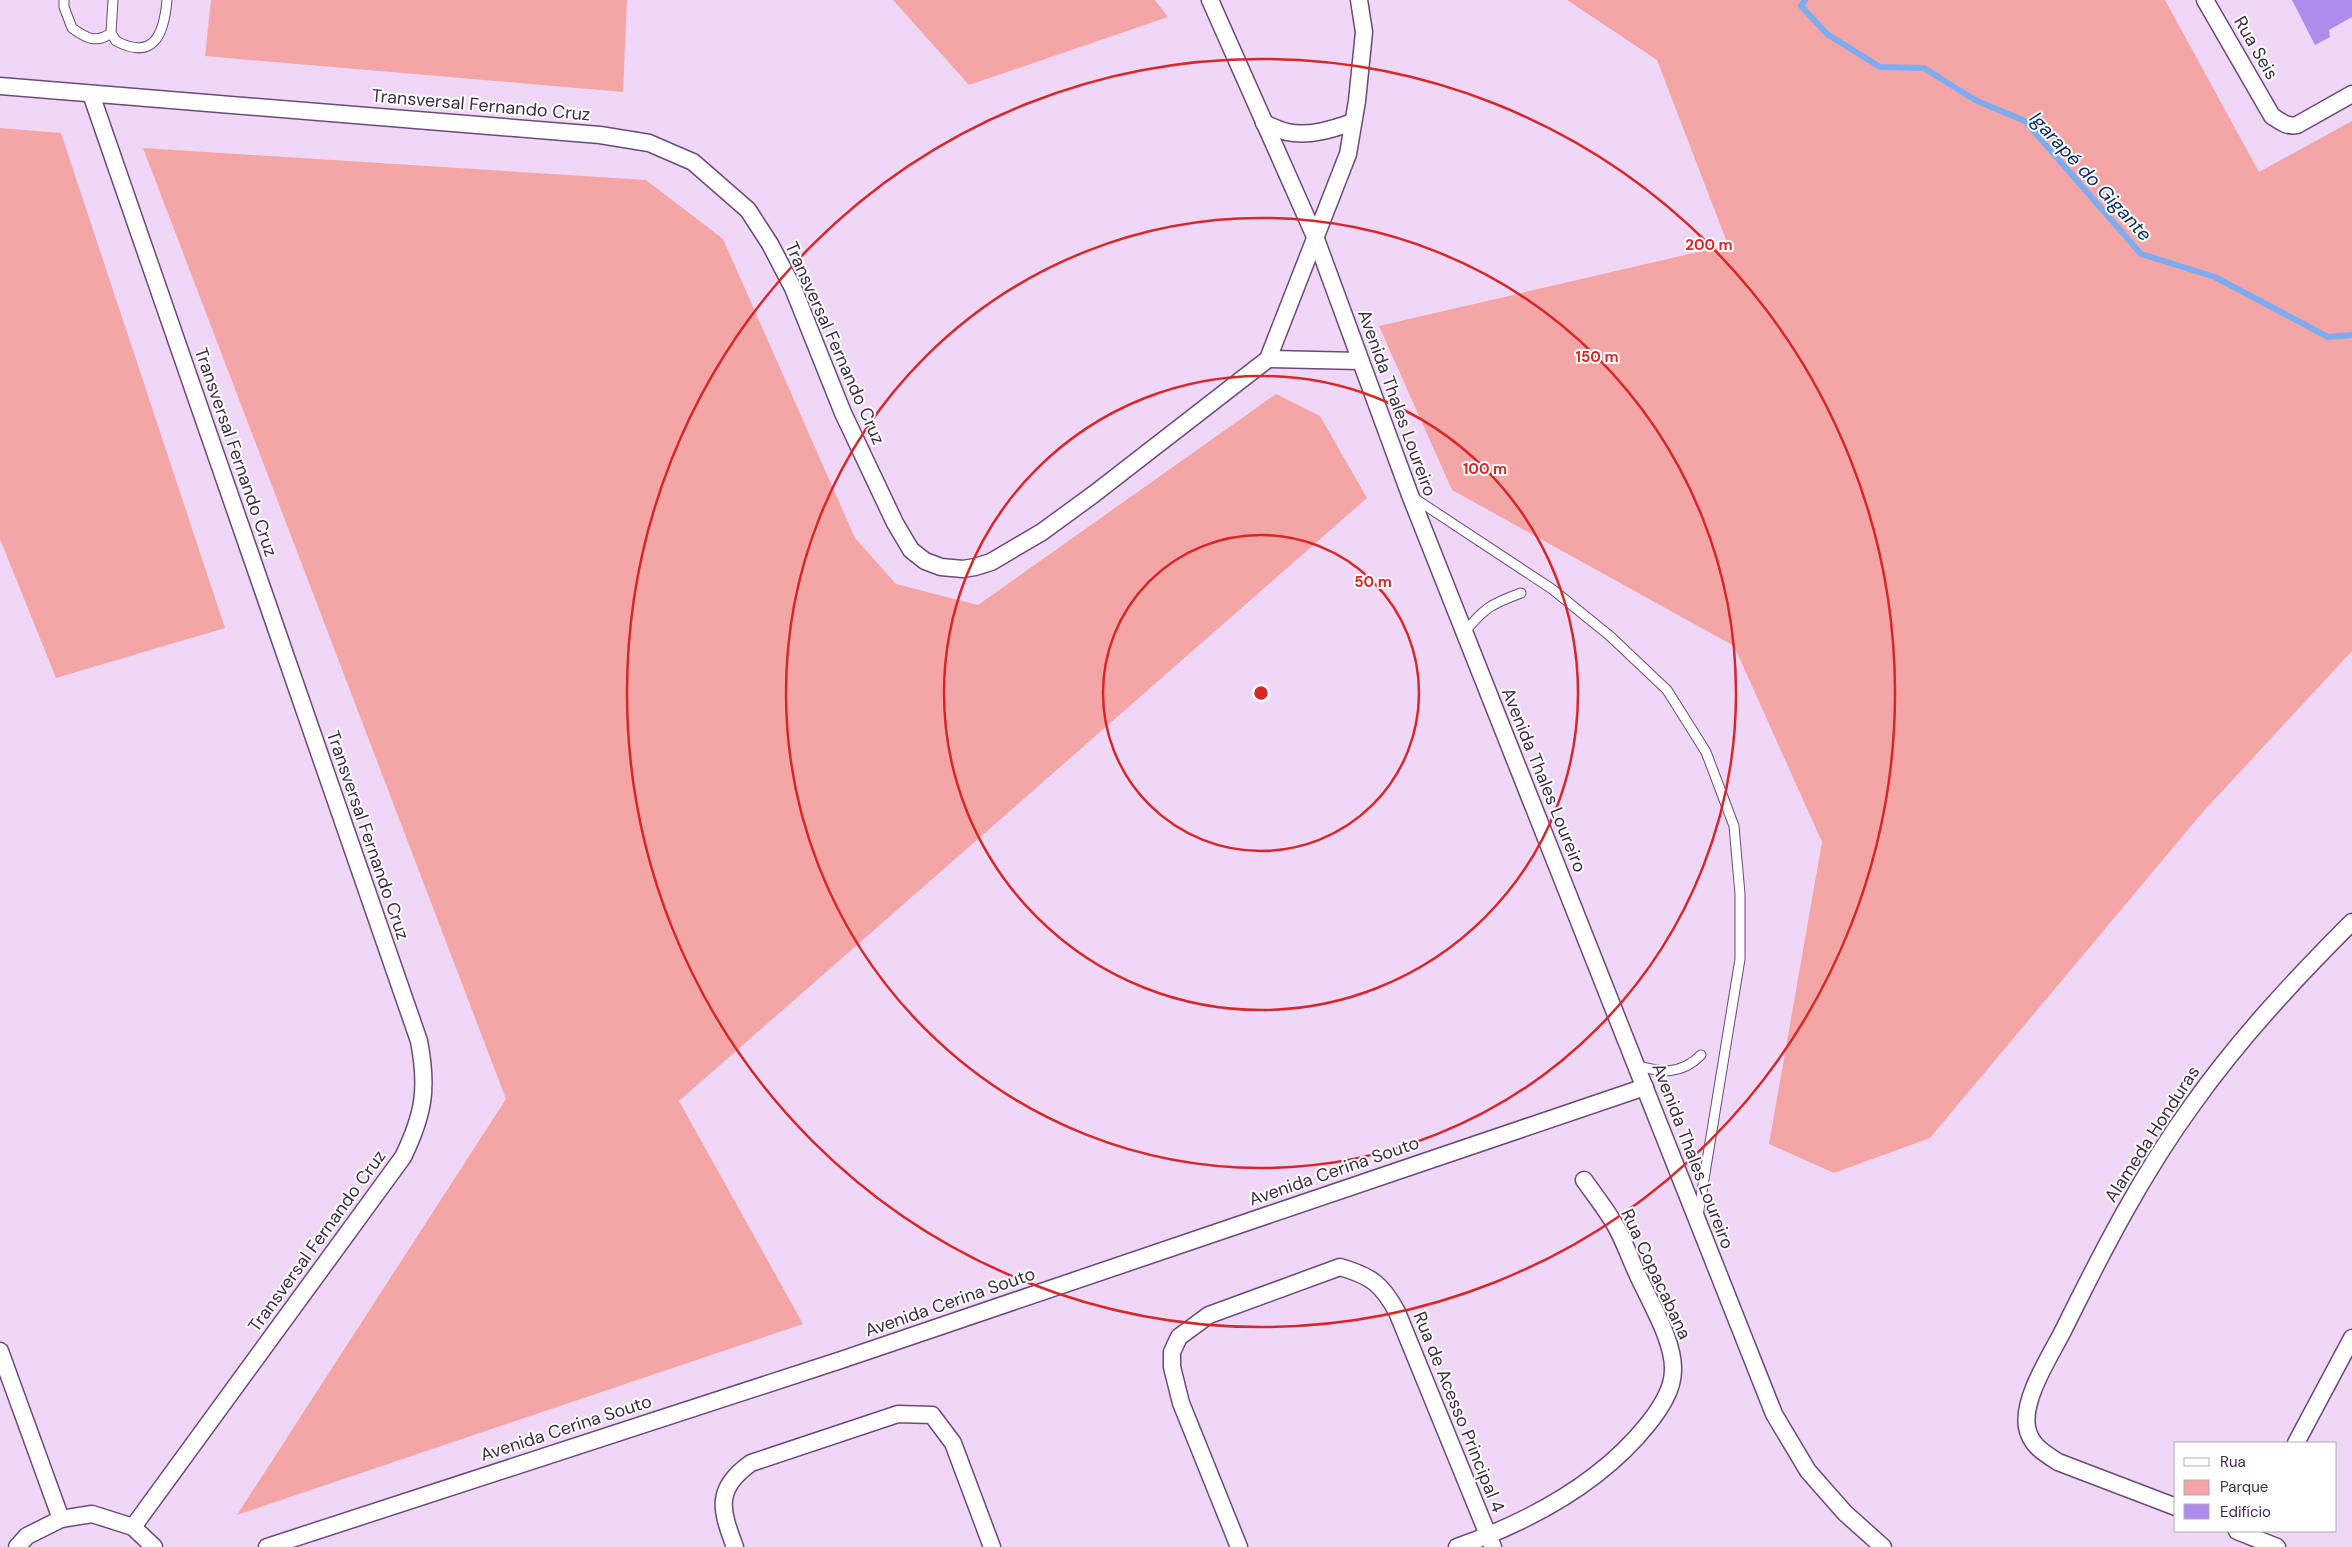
<svg xmlns="http://www.w3.org/2000/svg" width="2352" height="1547" viewBox="0 0 2352 1547" font-family="'DM Sans',sans-serif">
	<rect width="100%" height="100%" fill="#f0d7f8"/>
	<g fill="#f4a6a7">
		<path d="M211,0H627L623,92L205,56Z"/>
		<path d="M893,0H1155L1168,17L969,85Z"/>
		<path d="M1567,0H2165L2259,172L2352,121V651L2202,813L1930,1138L1834,1173L1769,1144L1822,842L1734,646L1452,490L1379,326L1728,245L1657,60Z"/>
		<path d="M0,128L61,133L225,628L56,678L0,539Z"/>
		<path d="M143,148L646,180L723,239L855,538L896,584L978,605L1276,394L1320,416L1367,498L679,1101L803,1324L237,1515L506,1099Z"/>
	</g>
	<g fill="none" stroke-linecap="round" stroke-linejoin="round">
		<path stroke="#7eacf0" stroke-width="6" d="M1805,0L1801,6L1827,34L1880,67L1924,68L1975,100L2025,121L2141,254L2215,277L2328,337L2352,335"/>
	</g>
	<path fill="#ac8dec" d="M2292,0H2352V17L2329,30L2330,37L2315,45Z"/>
	<g fill="none" stroke-linecap="round" stroke-linejoin="round">
		<defs>
			<g id="service">
				<path d="M64,0V7L72,28C86,38 96,44 111,33"/>
				<path d="M113,0L111,33L116,41C154,61 164,34 167,0"/>
				<path d="M1414,498L1552,589L1610,636L1667,690L1706,752L1734,826L1740,894V959L1698,1216"/>
				<path d="M1464,633C1484,608 1491,604 1521,593"/>
				<path d="M1636,1065C1661,1073 1681,1075 1701,1055"/>
			</g>
			<g id="minor">
				<path d="M1210,0L1316,239L1410,495L1774,1414L1808,1471L1845,1513L1883,1547"/>
				<path d="M2205,0L2272,116C2281,122 2287,127 2297,125L2352,94"/>
				<path d="M0,86L600,135L649,143L693,162L748,210L770,244L793,288L843,413L895,523L911,550L925,561L941,567L963,569L975,567L991,562L1042,532L1094,494L1268,359L1348,154L1357,101L1364,32L1359,0"/>
				<path d="M91,94L419,1041C428,1088 424,1114 403,1157L133,1527"/>
				<path d="M1264,123C1271,126 1279,130 1287,132C1309,137 1333,129 1353,122"/>
				<path d="M1268,359L1360,361"/>
				<path d="M0,1351L61,1519"/>
				<path d="M2296,1443L2352,1338"/>
				<path d="M2176,1507L2058,1462C2044,1453 2030,1445 2027,1427C2022,1398 2051,1355 2064,1329C2102,1252 2142,1174 2193,1104C2240,1038 2295,979 2352,922"/>
				<path d="M2237,1531L2277,1547"/>
				<path d="M17,1547L27,1536L61,1519L92,1514L133,1527L154,1547"/>
				<path d="M267,1547L841,1360L1645,1087"/>
				<path d="M735,1547C721,1510 714,1489 751,1463L898,1414L932,1415L953,1443L992,1547"/>
				<path d="M1239,1547L1181,1403L1172,1367V1352L1179,1337L1209,1315L1340,1267C1371,1276 1382,1284 1397,1312L1493,1547"/>
				<path d="M1457,1547C1528,1522 1600,1484 1648,1424C1660,1409 1673,1390 1673,1370C1674,1340 1648,1299 1636,1271C1629,1256 1623,1238 1614,1223C1605,1208 1594,1194 1584,1180"/>
			</g>
		</defs>
		<use href="#service" stroke="#6d4979" stroke-width="11"/>
		<use href="#minor" stroke="#6d4979" stroke-width="19"/>
		<use href="#service" stroke="#fff" stroke-width="9"/>
		<use href="#minor" stroke="#fff" stroke-width="16"/>
	</g>
	<g fill="none" stroke="#d62828" stroke-width="2.5">
		<circle cx="1261" cy="693" r="158"/>
		<circle cx="1261" cy="693" r="317"/>
		<circle cx="1261" cy="693" r="475"/>
		<circle cx="1261" cy="693" r="634"/>
	</g>
	<g text-anchor="middle" stroke-width="4" stroke-linejoin="round" paint-order="stroke">
		<g font-size="18" fill="#3c2c41" stroke="#fff">
			<text transform="translate(2256 48) rotate(60)" y="6">Rua Seis</text>
			<text transform="translate(481 105) rotate(5)" y="6">Transversal Fernando Cruz</text>
			<text transform="translate(835 343) rotate(66)" y="6">Transversal Fernando Cruz</text>
			<text transform="translate(1397 403) rotate(70)" y="6">Avenida Thales Loureiro</text>
			<text transform="translate(236 452) rotate(71)" y="6">Transversal Fernando Cruz</text>
			<text transform="translate(1544 780) rotate(68)" y="6">Avenida Thales Loureiro</text>
			<text transform="translate(368 835) rotate(71)" y="6">Transversal Fernando Cruz</text>
			<text transform="translate(2152 1134) rotate(-57)" y="6">Alameda Honduras</text>
			<text transform="translate(1693 1156) rotate(69)" y="6">Avenida Thales Loureiro</text>
			<text transform="translate(1334 1171) rotate(-19)" y="6">Avenida Cerina Souto</text>
			<text transform="translate(317 1241) rotate(-54)" y="6">Transversal Fernando Cruz</text>
			<text transform="translate(1656 1274) rotate(65)" y="6">Rua Copacabana</text>
			<text transform="translate(950 1302) rotate(-19)" y="6">Avenida Cerina Souto</text>
			<text transform="translate(1459 1412) rotate(68)" y="6">Rua de Acesso Principal 4</text>
			<text transform="translate(566 1428) rotate(-18)" y="6">Avenida Cerina Souto</text>
		</g>
		<g font-size="19" font-style="italic" fill="#092f63" stroke="#fff">
			<text transform="translate(2091 176) rotate(47)" y="7">Igarapé do Gigante</text>
		</g>
	</g>
	<circle cx="1261" cy="693" r="8" fill="#d62828" stroke="#fff" stroke-width="2.5"/>
	<g font-size="15" text-anchor="middle" font-weight="bold" fill="#d62828" stroke="#fff" stroke-width="4" stroke-linejoin="round" paint-order="stroke">
		<text x="1709" y="250">200 m</text>
		<text x="1597" y="362">150 m</text>
		<text x="1485" y="474">100 m</text>
		<text x="1373" y="587">50 m</text>
	</g>
	<rect x="2174" y="1442" width="162" height="90" fill="#ffffff" stroke="#b1abb3"/>
	<rect x="2184" y="1458" width="25" height="8" fill="#ffffff" stroke="#b1abb3"/>
	<text x="2220" y="1467" font-size="15" fill="#3c2c41">Rua</text>
	<rect x="2184" y="1480" width="25" height="15" fill="#f4a6a7" stroke="#b1abb3"/>
	<text x="2220" y="1492" font-size="15" fill="#3c2c41">Parque</text>
	<rect x="2184" y="1504" width="25" height="15" fill="#ac8dec" stroke="#b1abb3"/>
	<text x="2220" y="1517" font-size="15" fill="#3c2c41">Edifício</text>
</svg>
